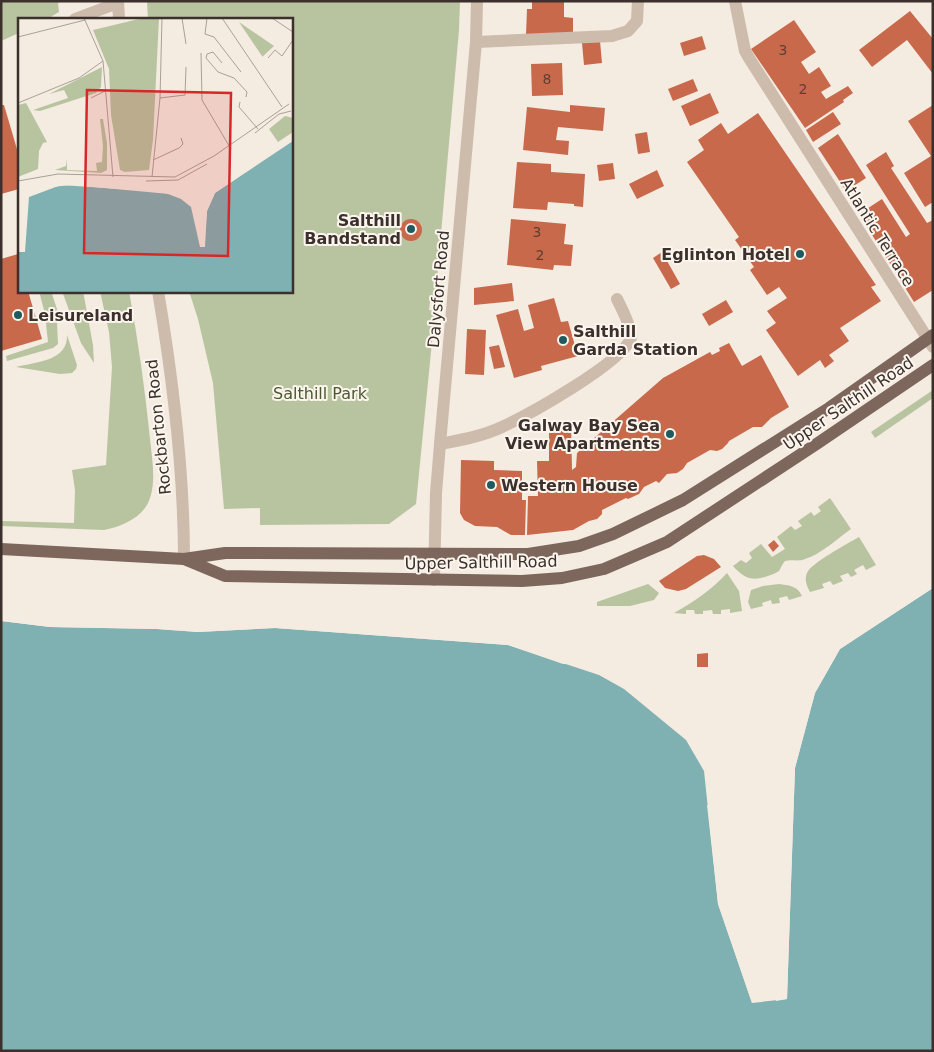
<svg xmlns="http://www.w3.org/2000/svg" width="934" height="1052" viewBox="0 0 934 1052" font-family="'DejaVu Sans',sans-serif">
	<rect width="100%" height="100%" fill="#f4ebe1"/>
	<g fill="#b8c4a0">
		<path d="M1,1H64L58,3L59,12L47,19H19V33L1,41Z"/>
		<path d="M147,1H460L459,30L435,302H430L429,310L435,311L416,504L389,524L260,525V508L224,509L213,383L198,319L189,291H291V19H148Z"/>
		<path d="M39,291H51L61,321L57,323L58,344L53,348L7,361L6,356L48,342L45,314Z"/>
		<path d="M62,291H83L93,345L94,363L81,343Z"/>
		<path d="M100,291H129C138,340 145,389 150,439C152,459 157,484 148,503C140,519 120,527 104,530L1,526V521L74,523L75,490L72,470L106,465L112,367L109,332Z"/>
		<path d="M67,335L77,365L76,369L72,373L60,374L16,367C36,362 68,361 67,335Z"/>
		<path d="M933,390V398L875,438L871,432Z"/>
		<path d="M830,498L851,529C838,538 820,555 805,559C798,562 792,559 785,561C782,564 781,568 779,571C776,573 771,575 768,576C752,582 744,578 733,566L741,560L746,563L752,558L749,553L761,544L772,557L785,549L777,537L791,526L795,530L802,526L798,521L811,512L814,516L821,511L818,507Z"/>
		<path d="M859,537L876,565L866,570L863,565L854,570L857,574L851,577L848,573L840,576L843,581L833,585L830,581L822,584L824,588L810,592C807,586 804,580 807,573C810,564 848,543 859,537Z"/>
		<path d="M727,573L739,591L742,611L730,613V609L721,610V614H713L712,610L703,611V614H695L694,610H686V614L674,613C694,602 711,590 727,573Z"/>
		<path d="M648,584L659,593L654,600L630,606H597V602Z"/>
		<path d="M779,584C788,585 798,586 802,596L789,600L787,596L779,598L780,603L772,604L771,600L762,603L763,606L751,609L748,602L751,590L763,586Z"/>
	</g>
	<path fill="#7fb0b2" d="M933,588V1051H1V621L50,627L157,629L198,632L275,628L508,645L599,675L624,689L686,740L704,771L718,904L752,1003L787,999L795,768L815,693L840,649Z"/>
	<g fill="#f4ebe1">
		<path d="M933,586V588L840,649L815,693L795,768L787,999L776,1001V998L784,997L793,768L813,692L838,648Z"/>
		<path d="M1,619L50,624L157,626L198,630L275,626L508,643L573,664H563L508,645L275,628L198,632L157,629L50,627L1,621Z"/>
		<path d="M707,805H710L720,903L751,993L752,1003L718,904Z"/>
	</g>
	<g fill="#c8694b">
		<path d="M532,1H564V17L573,18V34H526L527,9H532Z"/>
		<path d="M910,11L933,39V74L907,40L872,67L859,50Z"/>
		<path d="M794,20L816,52L801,62L809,74L819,67L831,86L821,92L826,99L848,86L853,93L843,100L844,102L805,128L751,49Z"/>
		<path d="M702,36L706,49L684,56L680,43Z"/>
		<path d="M600,41L602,63L584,65L582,43Z"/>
		<path d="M562,63L563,95L532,96L531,64Z"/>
		<path d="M693,79L698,91L673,101L668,89Z"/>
		<path d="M710,93L719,113L690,126L681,106Z"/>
		<path d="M1,105H4L19,156V189L1,194Z"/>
		<path d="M570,105L605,108L603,131L558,127L556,140L569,141L568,155L523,150L527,107L570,112Z"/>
		<path d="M933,105V202L925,207L904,173L931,156L908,121Z"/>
		<path d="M833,112L841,124L813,142L806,130Z"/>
		<path d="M758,113L876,285L871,287L881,301L840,328L849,341L829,355L834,361L825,368L820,360L798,376L766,330L776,323L767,311L787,298L779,287L767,295L750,270L754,267L735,240L739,237L687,162L704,150L698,140L721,123L728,134Z"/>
		<path d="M647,132L650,152L638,154L635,134Z"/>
		<path d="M838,134L866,178L846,191L818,148Z"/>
		<path d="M886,152L894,166L891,168L927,223L933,220V290L914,302L859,214L882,199L906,237L910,234L866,165Z"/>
		<path d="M517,162L551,164V172L585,174L583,207L574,206V204L548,202L547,210L513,208Z"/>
		<path d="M613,163L615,179L599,181L597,165Z"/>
		<path d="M657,170L664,186L637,199L629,184Z"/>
		<circle cx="411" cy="230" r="11"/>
		<path d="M511,219L566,224L564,244L573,245L571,266L554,265L553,270L507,265Z"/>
		<path d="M662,252L680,284L671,289L653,258Z"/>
		<path d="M18,254L19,291H28L42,339L1,351V259Z"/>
		<path d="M512,283L514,301L474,305V288Z"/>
		<path d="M554,298L561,322L568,321L578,356L541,366L542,370L514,378L496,315L518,309L524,331L534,328L528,305Z"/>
		<path d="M726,300L733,312L709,326L702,314Z"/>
		<path d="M467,329L486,330L484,375L465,374Z"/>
		<path d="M729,343L742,366L761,355L789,407L771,418L762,427H753L729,441L728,443L722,449L717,451L710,450L687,463L683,469L677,473L667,474L659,483L656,481L644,487L639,494L628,499L626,498L602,510V514L597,519L589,521L573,530L527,535L528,496H538L537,461H549V431L571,424L572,470L576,467L577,453L663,378L710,352L712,355L720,351L719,348Z"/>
		<path d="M499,345L505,367L494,369L489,347Z"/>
		<path d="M461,460L494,461V470L522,471V500H526L525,535H511L497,527L475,526L464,520L460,513Z"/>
		<path d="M774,540L779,546L773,552L768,545Z"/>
		<path d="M704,555L714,559L721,567L686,589L678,591L665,588L659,581L697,556Z"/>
		<path d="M708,653V667H697V654Z"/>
	</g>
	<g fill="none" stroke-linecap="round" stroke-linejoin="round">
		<g stroke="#cdbbac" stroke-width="12">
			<path d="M118,1L119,19"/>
			<path d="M735,1L745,51L749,58L933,347"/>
			<path d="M75,19L118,3"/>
			<path d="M476,42L612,36L628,31L637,21L638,1"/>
			<path d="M158,291C173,380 184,470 184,559"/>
			<path d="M440,444C461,440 483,436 502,427C528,415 622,363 631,338C633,330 621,307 617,299"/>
			<path d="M434,580L436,493L440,444L476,42L477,1"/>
		</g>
		<g stroke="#7d675c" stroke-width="12">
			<path d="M1,549L184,559L225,553L528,554L579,546L613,534L683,500L829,408L933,335"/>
			<path d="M184,559L225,576L522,581L562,578L604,569L667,542L818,443L933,365"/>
		</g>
	</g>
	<g fill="#1f5a5e" stroke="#fbf5ee" stroke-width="2">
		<circle cx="411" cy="229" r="5"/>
		<circle cx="800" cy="254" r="5"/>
		<circle cx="18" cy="315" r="5"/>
		<circle cx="563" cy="340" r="5"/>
		<circle cx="670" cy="434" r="5"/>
		<circle cx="491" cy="485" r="5"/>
	</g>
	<g text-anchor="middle" stroke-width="4" stroke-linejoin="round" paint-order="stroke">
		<g font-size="14" fill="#5e3e33">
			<text x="783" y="55">3</text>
			<text x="547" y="84">8</text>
			<text x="803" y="94">2</text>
			<text x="537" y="237">3</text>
			<text x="540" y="260">2</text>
		</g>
		<g font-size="16" font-weight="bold" fill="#3b302b" stroke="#fbf5ee" text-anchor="end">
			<text x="401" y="226">Salthill<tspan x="401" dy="18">Bandstand</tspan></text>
			<text x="790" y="260">Eglinton Hotel</text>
			<text x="28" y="321" text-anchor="start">Leisureland</text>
			<text x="573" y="337" text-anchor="start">Salthill<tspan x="573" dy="18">Garda Station</tspan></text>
			<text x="660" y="431">Galway Bay Sea<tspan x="660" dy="18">View Apartments</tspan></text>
			<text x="501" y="491" text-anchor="start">Western House</text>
		</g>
		<g font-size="16" fill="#3b302b" stroke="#fbf5ee">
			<text transform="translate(878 232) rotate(58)" y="6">Atlantic Terrace</text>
			<text transform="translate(438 289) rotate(-85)" y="6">Dalysfort Road</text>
			<text transform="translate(848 403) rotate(-34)" y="6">Upper Salthill Road</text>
			<text transform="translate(158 427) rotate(-96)" y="6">Rockbarton Road</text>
			<text transform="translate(481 562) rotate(-1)" y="6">Upper Salthill Road</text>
		</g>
		<g font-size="16" fill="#4a5a2e" stroke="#fbf5ee">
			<text x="320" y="399">Salthill Park</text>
		</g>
	</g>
	<g transform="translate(18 18)">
		<rect width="275" height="275" fill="#f4ebe1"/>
		<path d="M125,0H141L135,122L131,152L107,154L102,152L93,97L91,51L75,12ZM221,4L256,28L244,39V38ZM84,49L83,69L78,75L22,93L15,92L50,80L46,72L31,76ZM8,85L29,124L25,125L21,133L20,151L0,159V87ZM267,98L275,100V114L260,124L251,111ZM82,101H85L89,125V152L83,155L37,152L48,148L49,141V152L79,153L78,145L84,144L85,128Z" fill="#b8c4a0"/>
		<path d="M275,123V275H0V192L1,234H7L11,179L43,167L145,174L163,181L173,189L182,229H187L189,193L197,175Z" fill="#7fb0b2"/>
		<path d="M275,120L197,175L189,193L186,229L187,193L195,174ZM54,165L146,171L162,177L54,167L33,169L9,177L32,167Z" fill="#f4ebe1"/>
		<path fill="none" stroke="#aaa098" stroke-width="1" d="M66,0L85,43L95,159M164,0L168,26M189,0L187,16L196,19L223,54M204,0L264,89M254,0L275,14M0,19L67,2M183,35L184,82L213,131M250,40L257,32L264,38L275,22M204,45L195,34L189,36L188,40L200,54L216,60L229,74L228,79M73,80L87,73M142,80L167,77L168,49M222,84L221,89L240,111M0,85L61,60L85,43M237,115L261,96L273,93M135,142L161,130L165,126L163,120M134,159L142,80L144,0M0,163L40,156L157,159L196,138L271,86M128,163L160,162L189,146"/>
		<path fill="#d62828" fill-opacity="0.15" stroke="#d62828" stroke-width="2.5" d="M69,72L213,75L210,238L66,235Z"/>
		<rect width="275" height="275" fill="none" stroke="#3b302b" stroke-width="2.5"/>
	</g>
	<rect width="934" height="1052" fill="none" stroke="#3b302b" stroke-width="5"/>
</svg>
